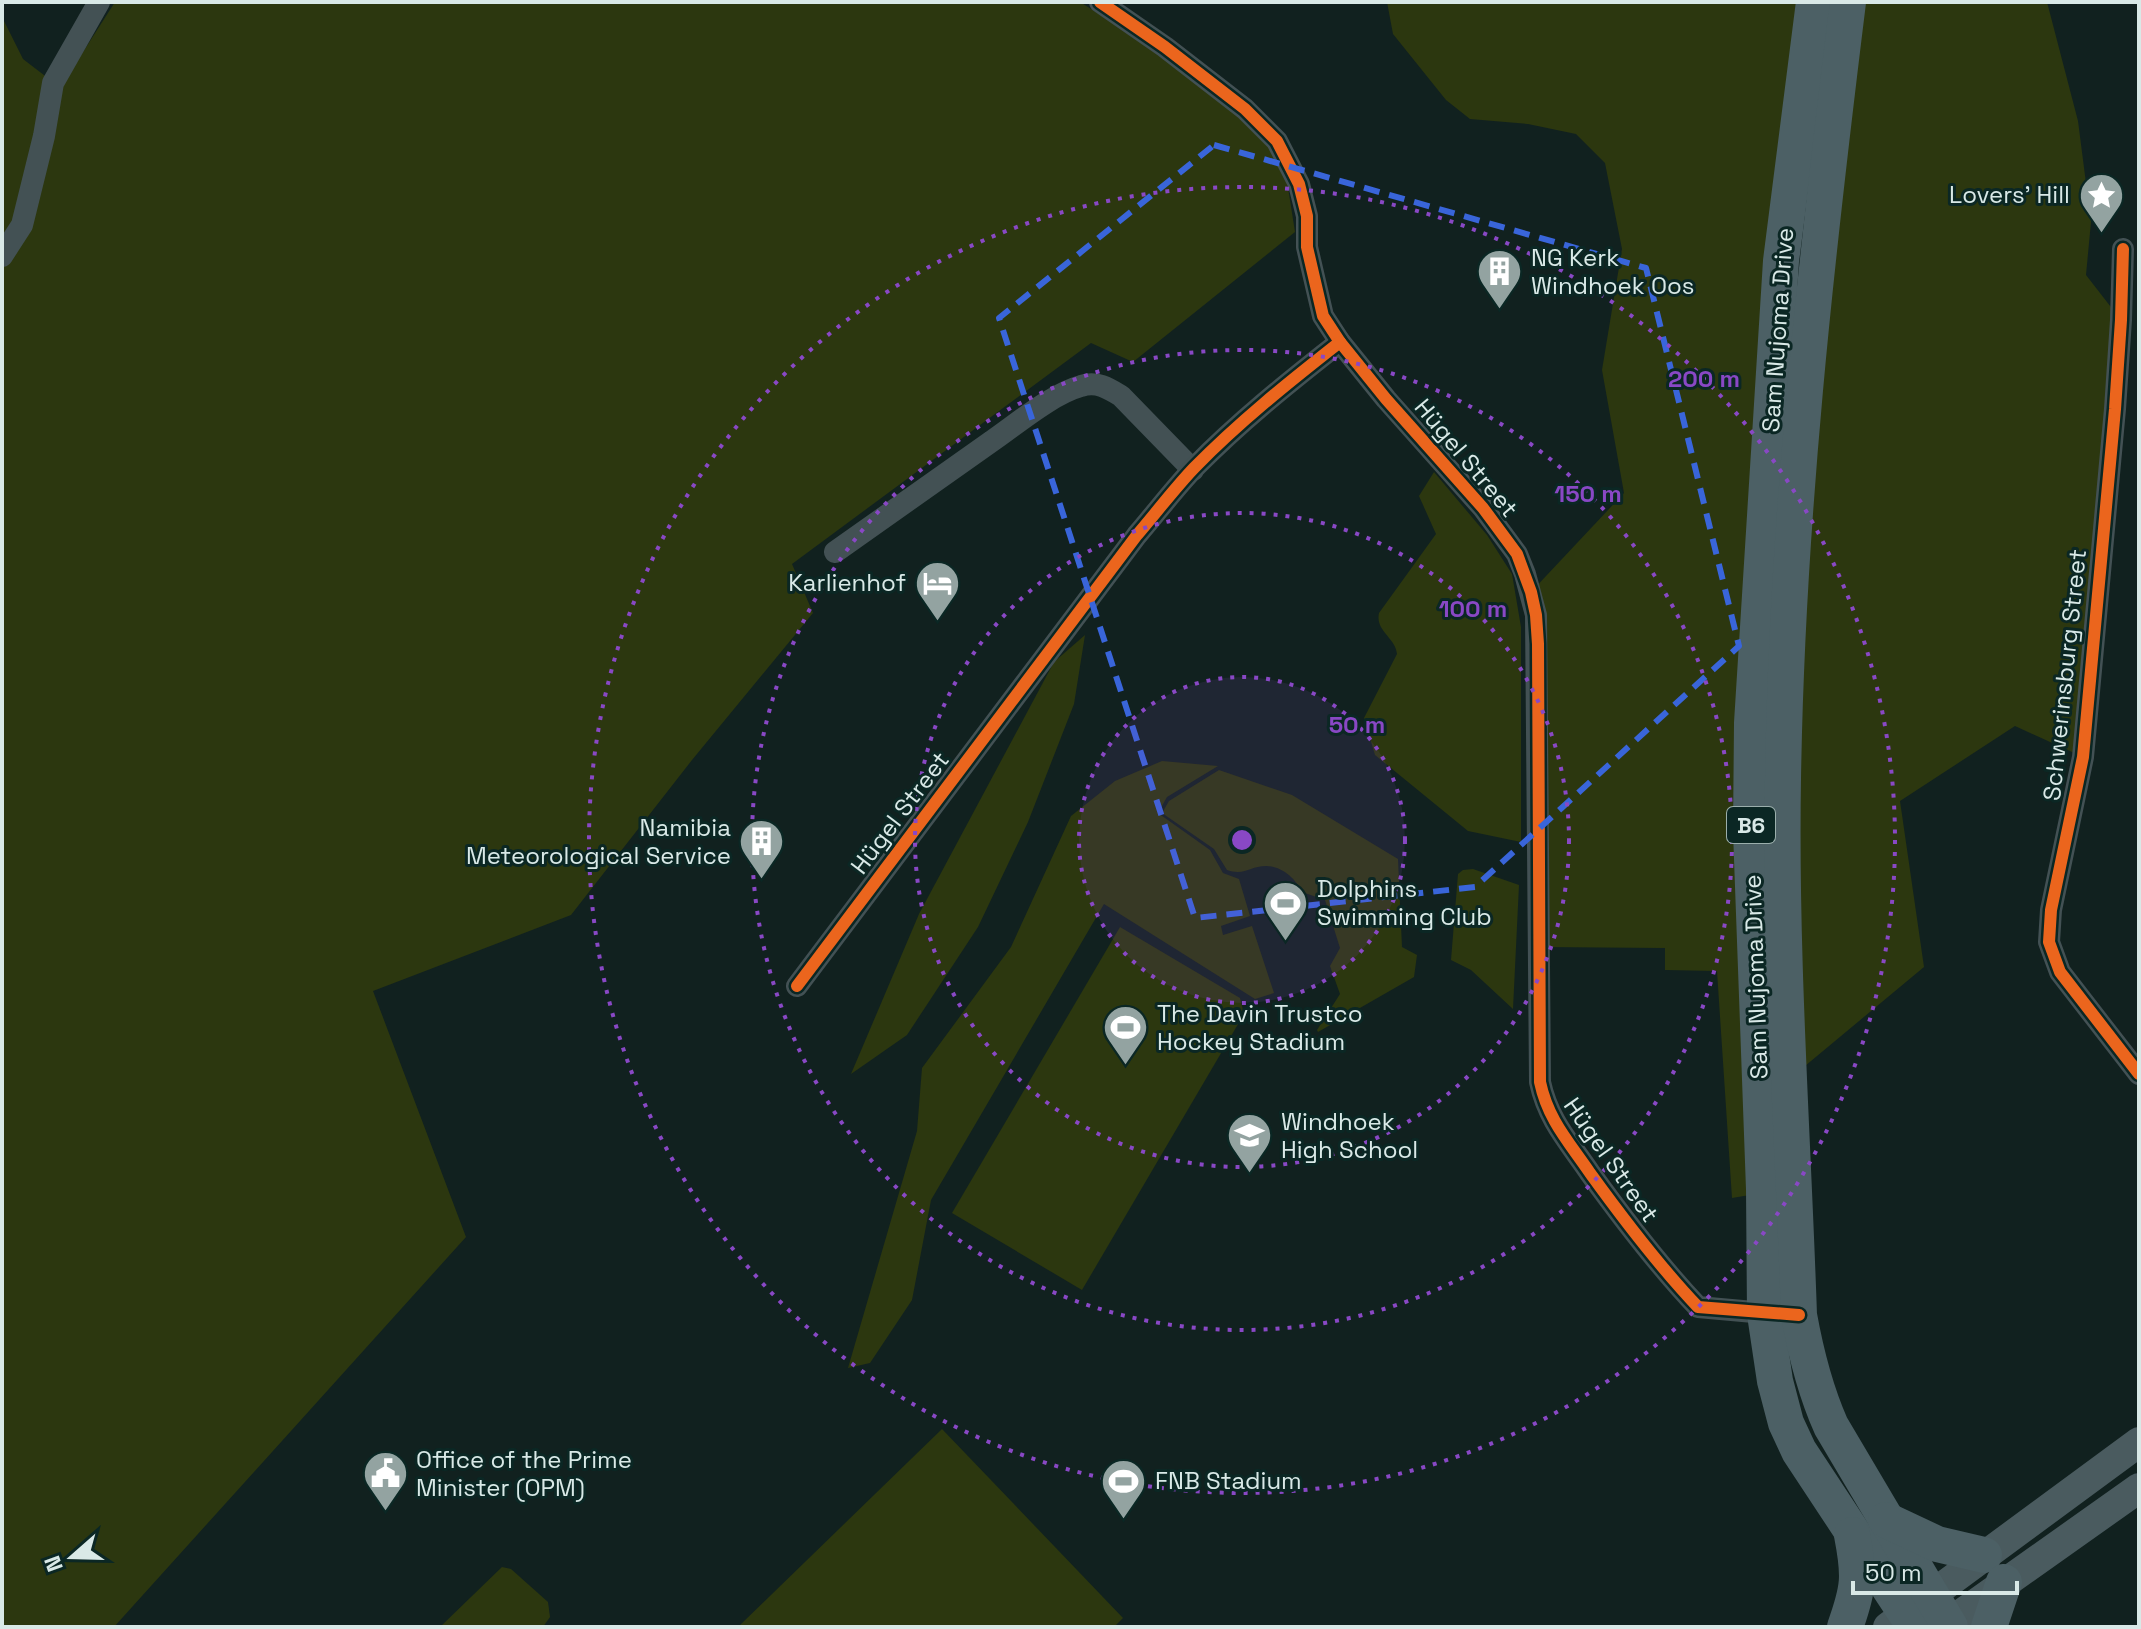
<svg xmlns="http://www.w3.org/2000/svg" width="2141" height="1629" viewBox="0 0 2141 1629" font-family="'Space Grotesk',sans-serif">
	<rect width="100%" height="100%" fill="#11211f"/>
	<g fill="#2c370f">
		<path d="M115,2H1080L1139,39L1221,98L1271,147L1287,181L1295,232L1133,362L1091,343L792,564L813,613L692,760L571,915L373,991L466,1237L114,1627H2V17L23,59L53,82L74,66Z"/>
		<path d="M1387,2H1797L1758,351L1750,1195L1732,1198L1717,971L1665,970V948L1539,947L1531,592L1624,493L1602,370L1622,249L1605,163L1576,134L1528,124L1470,119L1446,100L1393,34Z"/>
		<path d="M1848,2H2047L2078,121L2091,222L2086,275L2121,320L2083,757L2015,726L1900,801L1924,967L1799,1071L1791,795Z"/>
		<path d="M1434,472L1487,535L1512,574L1521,627V842L1468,831L1375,755L1364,718L1397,654C1396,638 1375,631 1379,613L1436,534L1419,496Z"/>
		<path d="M1085,635L1074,704L1028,822L978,927L907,1035L851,1074L919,914L1054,662Z"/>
		<path d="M1162,761L1218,766L1167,797L1158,813L1210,850L1223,873L1239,879L1250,916L1221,926L1223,935L1252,926L1274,993L1255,999L1104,904L931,1200L912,1300L870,1363L848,1368L917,1131L922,1068L1011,947L1071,816L1115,781Z"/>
		<path d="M1219,770L1292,795L1398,859L1402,947L1417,955L1414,977L1318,1032L1317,1030L1340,994L1330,966L1340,948L1325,900L1302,892C1296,879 1282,866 1266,866C1250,866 1245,876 1227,870L1214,849L1162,813L1169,801Z"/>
		<path d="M1473,869L1519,885L1513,1009L1471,970L1451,960L1458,874L1463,870Z"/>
		<path d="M1120,927L1240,998L1244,1014L1082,1290L952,1213Z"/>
		<path d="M942,1429L1123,1618L1114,1627H738Z"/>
		<path d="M502,1567L511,1569L548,1602L550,1617L543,1627H440Z"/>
	</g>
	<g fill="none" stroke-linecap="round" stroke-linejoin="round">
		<g stroke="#435154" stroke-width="22">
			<path d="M1100,2L1165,47L1245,109L1277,141L1299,184L1307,216V247L1323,316L1340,342L1386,399L1483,508L1517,554L1525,574L1536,615L1540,1082C1548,1120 1569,1142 1590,1173C1624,1220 1658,1265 1698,1307L1776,1314"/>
			<path d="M2123,249L2121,320L2115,409L2083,757L2051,910L2049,942L2060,972L2139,1074"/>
			<path d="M2,256L22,225L44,136L53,83L99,2"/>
			<path d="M835,552C888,515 940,478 992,441C1018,423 1052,394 1081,386C1097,381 1108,388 1121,396L1193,470"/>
			<path d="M797,986L1137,535C1156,513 1174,489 1194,468C1239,422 1289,382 1340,342"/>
		</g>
		<g stroke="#4a5b5f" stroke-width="30">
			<path d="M1888,1627L2139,1442"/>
			<path d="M1943,1627L2139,1488"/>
		</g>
		<g stroke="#4c6065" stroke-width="36">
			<path d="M1814,2L1781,261L1752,723L1751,831L1764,1189L1765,1314L1775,1381L1786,1423L1799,1451L1915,1627"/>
			<path d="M1848,2C1816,260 1787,519 1783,779C1780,958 1793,1136 1799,1315C1806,1354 1815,1390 1831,1426L1950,1627"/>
			<path d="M1886,1520L1937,1544L1984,1555"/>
			<path d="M1845,1627C1859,1588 1860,1576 1852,1535"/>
			<path d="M1989,1627L2004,1582"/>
		</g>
		<defs>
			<g id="cycleway">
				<path d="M1100,2L1165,47L1245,109L1277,141L1299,184L1307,216V247L1323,316L1340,342L1386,399L1483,508L1517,554L1531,592L1536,615L1538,644L1540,1082C1548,1120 1569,1142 1590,1173C1624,1220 1658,1265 1698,1307L1799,1315"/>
				<path d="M2123,249L2121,320L2115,409L2083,757L2051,910L2049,942L2060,972L2139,1074"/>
				<path d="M797,986L1137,535C1156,513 1174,489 1194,468C1239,422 1289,382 1340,342"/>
			</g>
		</defs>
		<use href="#cycleway" stroke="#0b2724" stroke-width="17"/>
		<use href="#cycleway" stroke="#eb651d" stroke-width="12"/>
	</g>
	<path fill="none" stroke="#3965da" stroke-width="6" stroke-dasharray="16 10" stroke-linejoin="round" d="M1214,145L1646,268L1739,646L1475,887L1195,918L999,318Z"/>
	<circle cx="1242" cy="840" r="163" fill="#8948c5" fill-opacity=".12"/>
	<g fill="none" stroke="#8948c5" stroke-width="4" stroke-dasharray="4 8">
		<circle cx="1242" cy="840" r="163"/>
		<circle cx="1242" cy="840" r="327"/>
		<circle cx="1242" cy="840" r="490"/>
		<circle cx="1242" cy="840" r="653"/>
	</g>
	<defs>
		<symbol id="sight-pin" viewBox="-11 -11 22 30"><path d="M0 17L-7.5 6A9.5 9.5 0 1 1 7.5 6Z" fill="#93a3a1" stroke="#0b2724"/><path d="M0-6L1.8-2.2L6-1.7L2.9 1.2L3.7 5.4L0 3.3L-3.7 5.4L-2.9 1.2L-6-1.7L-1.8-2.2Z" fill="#fff"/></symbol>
		<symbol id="building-pin" viewBox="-11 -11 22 30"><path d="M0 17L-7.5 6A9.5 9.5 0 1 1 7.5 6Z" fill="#93a3a1" stroke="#0b2724"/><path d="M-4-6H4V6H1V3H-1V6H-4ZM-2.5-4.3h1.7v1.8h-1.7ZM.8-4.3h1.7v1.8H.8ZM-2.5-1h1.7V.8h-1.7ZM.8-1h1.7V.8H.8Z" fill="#fff"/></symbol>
		<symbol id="hotel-pin" viewBox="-11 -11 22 30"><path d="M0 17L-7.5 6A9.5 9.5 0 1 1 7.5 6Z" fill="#93a3a1" stroke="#0b2724"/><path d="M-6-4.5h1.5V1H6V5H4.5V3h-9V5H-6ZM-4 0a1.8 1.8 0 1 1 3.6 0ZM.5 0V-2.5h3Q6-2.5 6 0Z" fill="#fff"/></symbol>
		<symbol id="stadium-pin" viewBox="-11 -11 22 30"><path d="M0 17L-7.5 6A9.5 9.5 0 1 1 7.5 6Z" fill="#93a3a1" stroke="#0b2724"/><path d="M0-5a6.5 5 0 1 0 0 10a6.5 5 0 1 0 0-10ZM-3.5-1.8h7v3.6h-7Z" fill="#fff"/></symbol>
		<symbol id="school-pin" viewBox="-11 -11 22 30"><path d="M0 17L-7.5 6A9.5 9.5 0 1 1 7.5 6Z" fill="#93a3a1" stroke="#0b2724"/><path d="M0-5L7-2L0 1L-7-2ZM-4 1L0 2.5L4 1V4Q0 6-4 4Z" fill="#fff"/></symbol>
		<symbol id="civic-pin" viewBox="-11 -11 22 30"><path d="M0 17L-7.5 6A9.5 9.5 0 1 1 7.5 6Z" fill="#93a3a1" stroke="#0b2724"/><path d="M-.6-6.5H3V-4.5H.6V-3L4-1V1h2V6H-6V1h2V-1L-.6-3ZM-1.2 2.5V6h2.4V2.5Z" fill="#fff"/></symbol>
	</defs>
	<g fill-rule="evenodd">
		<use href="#sight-pin" x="2076" y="170" width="51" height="69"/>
		<use href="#building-pin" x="1474" y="246" width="51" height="69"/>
		<use href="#hotel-pin" x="912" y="558" width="51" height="69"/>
		<use href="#building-pin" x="736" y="816" width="51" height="69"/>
		<use href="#stadium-pin" x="1260" y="878" width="51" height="69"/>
		<use href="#stadium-pin" x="1100" y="1002" width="51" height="69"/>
		<use href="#school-pin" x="1224" y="1110" width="51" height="69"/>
		<use href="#civic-pin" x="360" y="1448" width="51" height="69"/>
		<use href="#stadium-pin" x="1098" y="1456" width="51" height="69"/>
	</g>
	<g text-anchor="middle" stroke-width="6" stroke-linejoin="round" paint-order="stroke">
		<rect fill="#0b2724" stroke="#9bafac" stroke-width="2" x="1727" y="807" width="48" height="36" rx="6"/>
		<g font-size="22" font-weight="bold" fill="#d9e9e7">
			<text x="1751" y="833">B6</text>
		</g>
		<g font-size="24" fill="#d9e9e7" stroke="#0b2724" text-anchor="start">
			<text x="2070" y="203" text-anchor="end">Lovers' Hill</text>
			<text x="1531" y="266">NG Kerk<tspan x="1531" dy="28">Windhoek Oos</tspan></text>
			<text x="906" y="591" text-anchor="end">Karlienhof</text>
			<text x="731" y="836" text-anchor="end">Namibia<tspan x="731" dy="28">Meteorological Service</tspan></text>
			<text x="1317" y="897">Dolphins<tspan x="1317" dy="28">Swimming Club</tspan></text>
			<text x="1157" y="1022">The Davin Trustco<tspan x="1157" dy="28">Hockey Stadium</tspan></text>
			<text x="1281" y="1130">Windhoek<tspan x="1281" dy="28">High School</tspan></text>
			<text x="416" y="1468">Office of the Prime<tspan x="416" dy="28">Minister (OPM)</tspan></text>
			<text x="1155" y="1489">FNB Stadium</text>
		</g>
		<g font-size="24" fill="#d9e9e7" stroke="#0b2724">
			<text transform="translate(1778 330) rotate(-86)" y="8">Sam Nujoma Drive</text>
			<text transform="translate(1466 458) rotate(50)" y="8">Hügel Street</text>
			<text transform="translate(2065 675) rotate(-84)" y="8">Schwerinsburg Street</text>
			<text transform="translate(900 813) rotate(-53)" y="8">Hügel Street</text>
			<text transform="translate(1756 977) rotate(-92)" y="8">Sam Nujoma Drive</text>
			<text transform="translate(1611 1160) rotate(55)" y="8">Hügel Street</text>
		</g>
	</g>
	<circle cx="1242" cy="840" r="12" fill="#8948c5" stroke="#0b2724" stroke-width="4"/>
	<g font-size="24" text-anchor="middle" font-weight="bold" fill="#8948c5" stroke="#0b2724" stroke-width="6" stroke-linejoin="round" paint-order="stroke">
		<text x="1704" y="387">200 m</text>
		<text x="1588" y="502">150 m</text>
		<text x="1473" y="617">100 m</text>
		<text x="1357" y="733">50 m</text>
	</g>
	<rect width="2141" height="1629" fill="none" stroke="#d9e9e7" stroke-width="8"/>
	<g transform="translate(72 1557) rotate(250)" stroke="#0b2724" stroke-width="6" paint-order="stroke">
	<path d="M0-6L14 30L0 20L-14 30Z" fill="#d9e9e7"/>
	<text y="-12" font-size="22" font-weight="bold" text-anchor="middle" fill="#d9e9e7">N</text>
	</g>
	<path d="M1853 1581v12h164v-12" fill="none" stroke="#d9e9e7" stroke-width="4"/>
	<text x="1865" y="1581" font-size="24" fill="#d9e9e7" stroke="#0b2724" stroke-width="6" paint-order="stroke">50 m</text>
</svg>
